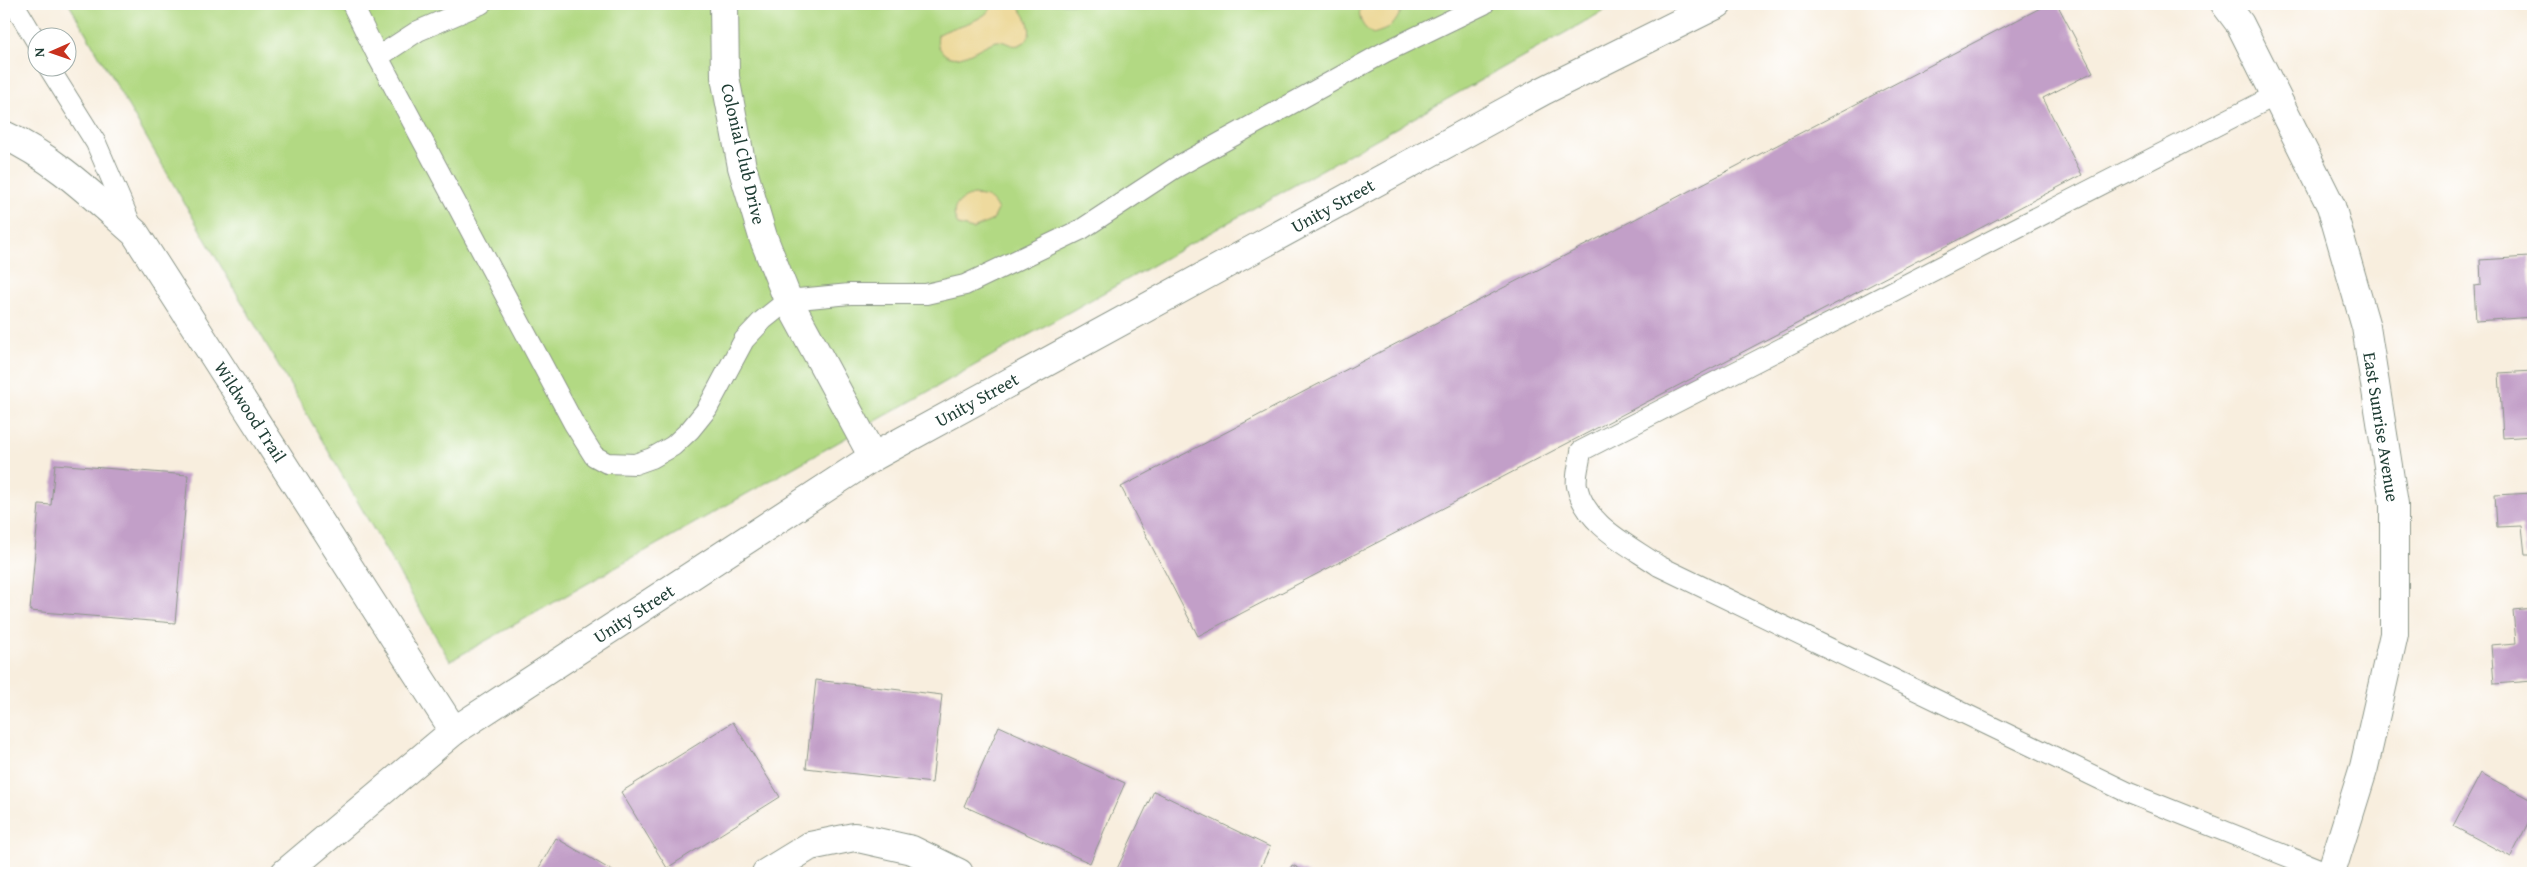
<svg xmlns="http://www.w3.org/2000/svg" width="2537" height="877" viewBox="0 0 2537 877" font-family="'Gentium Book Plus',serif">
	<rect width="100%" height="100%" fill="#fff"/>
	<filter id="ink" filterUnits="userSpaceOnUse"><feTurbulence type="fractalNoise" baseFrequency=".02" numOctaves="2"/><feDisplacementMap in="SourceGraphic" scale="10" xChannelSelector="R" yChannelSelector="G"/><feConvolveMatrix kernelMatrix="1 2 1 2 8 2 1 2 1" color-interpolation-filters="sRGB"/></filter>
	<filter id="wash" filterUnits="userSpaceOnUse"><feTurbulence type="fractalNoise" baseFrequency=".0096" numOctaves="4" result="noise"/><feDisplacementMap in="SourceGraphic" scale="20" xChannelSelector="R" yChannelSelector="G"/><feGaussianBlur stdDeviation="1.12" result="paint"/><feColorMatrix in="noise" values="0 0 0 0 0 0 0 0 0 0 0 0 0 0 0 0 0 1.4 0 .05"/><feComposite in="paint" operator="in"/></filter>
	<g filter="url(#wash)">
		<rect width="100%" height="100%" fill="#f8eede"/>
		<path fill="#b2d983" stroke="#688b5c" d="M69,4H1616L450,661Z"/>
		<g fill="#eeda9e" stroke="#868c69">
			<path d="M999,4C1003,4 1010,3 1014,5C1026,11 1037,35 1023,43C1012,50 1007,40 997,41C981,44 955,70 941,50C937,45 937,41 938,35C953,25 984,23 992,6Z"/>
			<path d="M1361,4H1402L1403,7C1394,26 1392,28 1373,34C1361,27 1357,16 1361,4Z"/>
			<path d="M973,195C986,196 992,197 998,210L993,220L973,229L958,225C949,209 957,200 973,195Z"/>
		</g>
		<g id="blocks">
			<g fill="#c29fc8">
				<path d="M2048,4H2057L2093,72L2043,98L2082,175L1198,636L1121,487Z"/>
				<path d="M2529,257L2533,317L2476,321L2474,286L2481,285L2480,260Z"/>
				<path d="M2533,371V436L2503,438L2499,373Z"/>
				<path d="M55,464L188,475L175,623L30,611L39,504L51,505Z"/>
				<path d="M2533,493V555H2525L2522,526L2497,527L2495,495Z"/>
				<path d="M2533,608V681L2494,684L2491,645L2516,643L2513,610Z"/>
				<path d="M816,680L942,695L932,783L806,768Z"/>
				<path d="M733,722L780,797L667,868L621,792Z"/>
				<path d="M999,726L1125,783L1090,863L964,806Z"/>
				<path d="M2481,773L2533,801V813L2511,857L2453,826Z"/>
				<path d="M1154,791L1270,847L1258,873H1115Z"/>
				<path d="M556,838L616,873H536Z"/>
				<path d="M1292,865L1309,873H1288Z"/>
			</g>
		</g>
	</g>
	<g filter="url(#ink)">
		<use href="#blocks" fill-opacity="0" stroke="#8c9689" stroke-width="1"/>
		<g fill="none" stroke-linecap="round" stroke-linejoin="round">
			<defs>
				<g id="lane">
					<path d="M14,4L38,44"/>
					<path d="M352,4L378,57L574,424L594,456L607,463L635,464L652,458L673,446L690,430L707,409L744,340L763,320L788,300L850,294H926L965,285L1082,229L1175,168L1385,52L1484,4"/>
					<path d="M378,57L418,31L481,4"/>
					<path d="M49,68L96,143L133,229"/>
					<path d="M2276,95L1581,451C1580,462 1575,476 1577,486C1585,525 1629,545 1659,566L2129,793L2329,873"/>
				</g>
				<g id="street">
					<path d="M724,4L725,77L742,167L763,237L788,300L873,457"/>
					<path d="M2225,4L2240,24L2331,206L2366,327L2394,504V634L2364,767L2331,873"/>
					<path d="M4,135C53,157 94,197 135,233L454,731"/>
					<path d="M766,873L810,846L854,837L912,850L959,873"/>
				</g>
				<path id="secondary" d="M285,873L454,731L873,457L1543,91L1718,4"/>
			</defs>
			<use href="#lane" stroke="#8c9689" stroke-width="22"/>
			<use href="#street" stroke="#8c9689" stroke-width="30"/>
			<use href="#secondary" stroke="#8c9689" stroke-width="30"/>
			<use href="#lane" stroke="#fff" stroke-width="20"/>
			<use href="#street" stroke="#fff" stroke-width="28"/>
			<use href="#secondary" stroke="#fff" stroke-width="28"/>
		</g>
	</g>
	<g text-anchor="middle" stroke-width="5" stroke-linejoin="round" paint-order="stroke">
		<g font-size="18" fill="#1f3d34" stroke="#fff">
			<text transform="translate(743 154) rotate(77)" y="6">Colonial Club Drive</text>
			<text transform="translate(1333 206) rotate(-29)" y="6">Unity Street</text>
			<text transform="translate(977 400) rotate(-29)" y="6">Unity Street</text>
			<text transform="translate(250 412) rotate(57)" y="6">Wildwood Trail</text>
			<text transform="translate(2381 427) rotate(81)" y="6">East Sunrise Avenue</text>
			<text transform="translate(634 614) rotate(-33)" y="6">Unity Street</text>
		</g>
	</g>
	<rect width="2537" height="877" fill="none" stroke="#fff" stroke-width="20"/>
	<g transform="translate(52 52) rotate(268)"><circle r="24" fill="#ffffff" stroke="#a5b1ae"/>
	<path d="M0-4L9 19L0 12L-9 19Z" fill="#c8321e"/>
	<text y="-8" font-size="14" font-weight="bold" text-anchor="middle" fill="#1f3d34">N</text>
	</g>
</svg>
